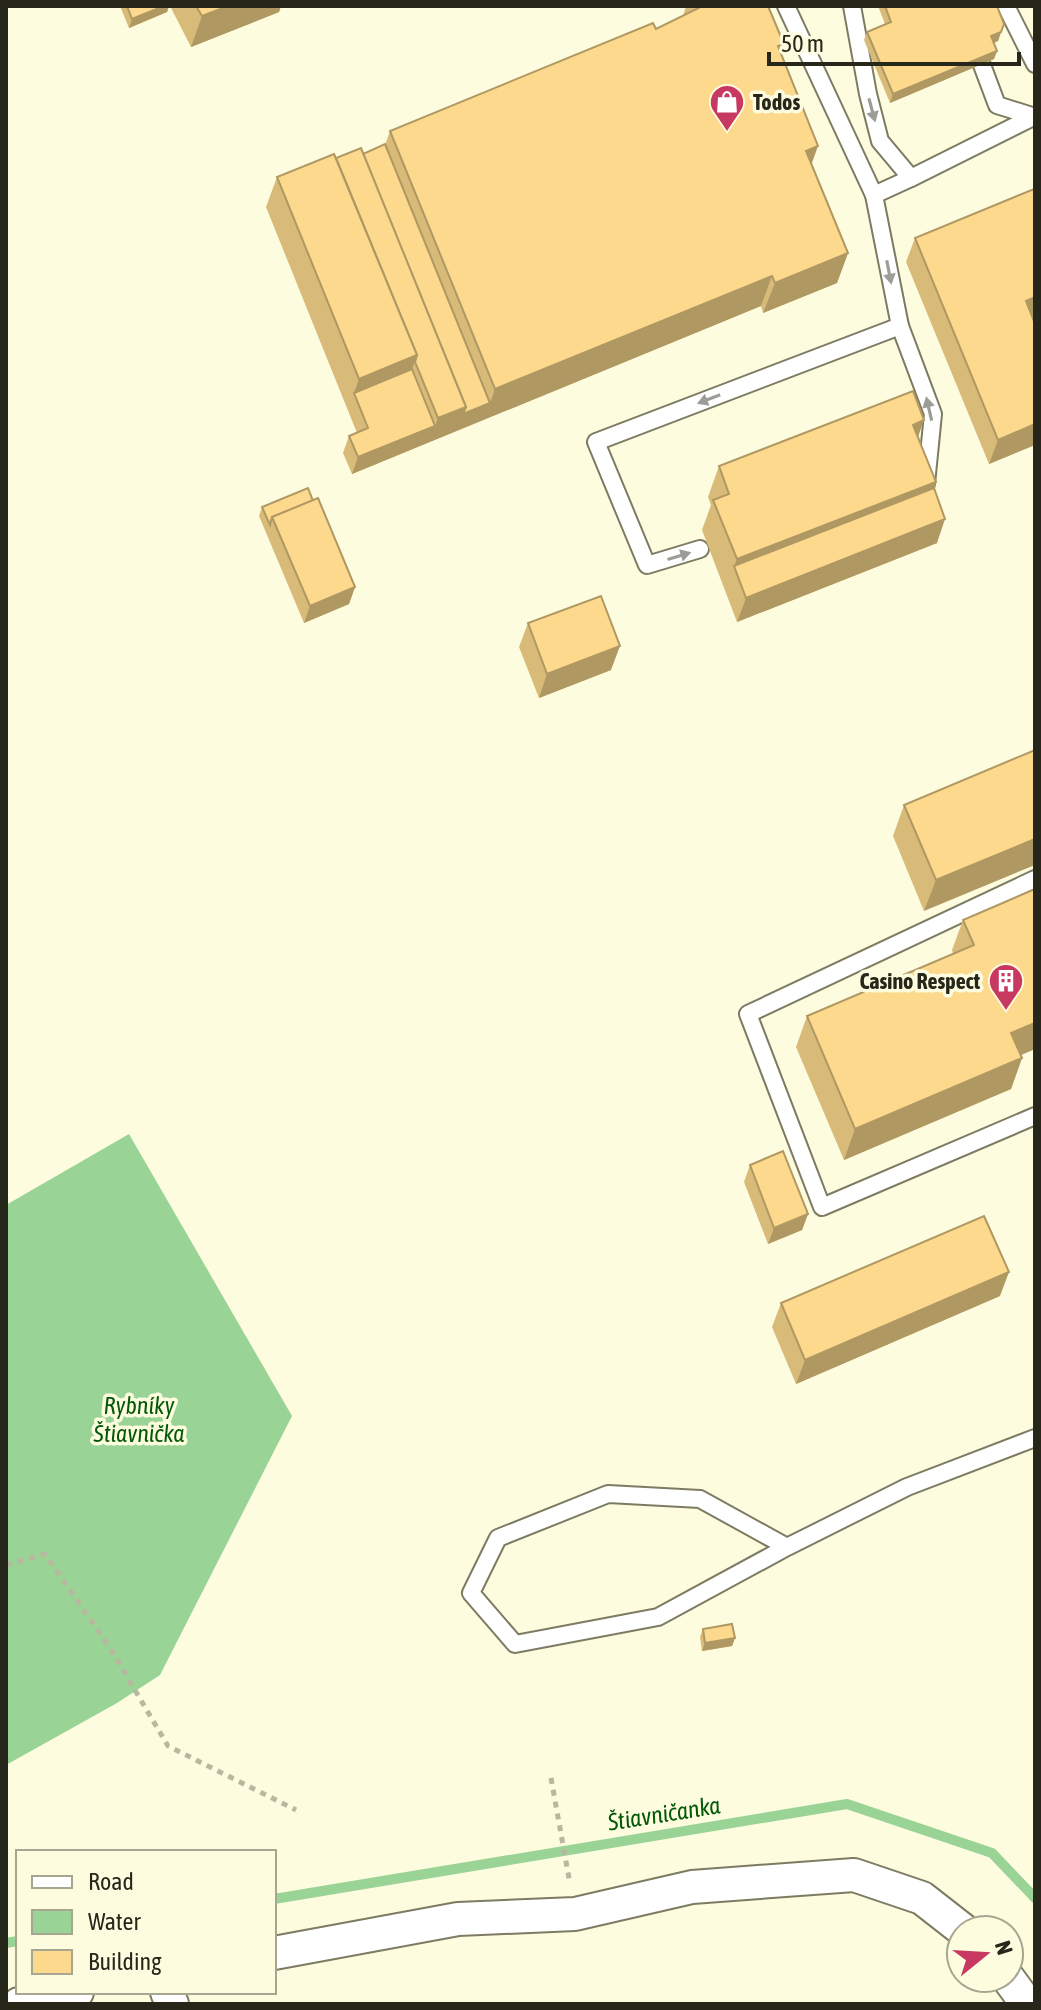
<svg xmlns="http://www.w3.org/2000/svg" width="1041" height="2010" viewBox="0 0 1041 2010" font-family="'Asap Condensed',sans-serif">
	<rect width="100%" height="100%" fill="#fdfcdf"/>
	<path fill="#9ad396" d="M129,1134L292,1416L160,1675L117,1703L6,1765V1205Z"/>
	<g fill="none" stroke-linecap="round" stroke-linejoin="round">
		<g stroke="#9ad396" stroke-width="10">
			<path d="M274,1899L847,1804L992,1853L1035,1898"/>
			<path d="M6,1943L18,1941"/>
		</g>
		<defs>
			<g id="lane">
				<path d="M786,6L874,195L911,178"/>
				<path d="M852,6L868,94L880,141L911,178L1033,117"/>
				<path d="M1006,6L1035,64"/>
				<path d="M982,65L997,105L1035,117"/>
				<path d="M900,326L933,414L926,484"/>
				<path d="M700,549L647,565L596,442L900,326L874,195"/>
				<path d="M1035,879L748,1014L822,1207L1035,1116"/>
				<path d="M787,1547L700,1499L608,1494L498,1538L471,1593L515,1644L658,1617L787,1547L907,1487L1035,1438"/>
			</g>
			<g id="street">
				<path d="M274,1953L458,1919L575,1914L692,1887L854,1875L922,1898L963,1930"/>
				<path d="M1008,1978L1027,2004"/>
				<path d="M167,1992L172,2004"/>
				<path d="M19,2004L77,1992"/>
			</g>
		</defs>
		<use href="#lane" stroke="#7d7b62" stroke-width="20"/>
		<use href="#street" stroke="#7d7b62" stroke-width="36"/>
		<g stroke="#b8b7a0" stroke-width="5" stroke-dasharray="6 6" stroke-linecap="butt">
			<path d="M6,1565L45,1554L110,1648L168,1746L296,1810"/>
			<path d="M551,1778L570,1884"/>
		</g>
		<use href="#lane" stroke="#fff" stroke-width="16"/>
		<use href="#street" stroke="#fff" stroke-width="32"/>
	</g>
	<g fill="#d9bb79">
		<path d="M120,6H169L167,12L129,28Z"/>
		<path d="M170,6H281L279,12L191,47Z"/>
		<path d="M686,6H768L812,164L848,253L837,283L763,313L761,306L352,474L343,453L349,436L357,433L266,207L277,177L336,158L363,154L385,145L390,131L656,29L683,16Z"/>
		<path d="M878,6H997L1004,24L998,41L994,43L997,51L994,59L890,103L864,40L867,32L885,24Z"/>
		<path d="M915,238L1033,318L1035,324V445L989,464L906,262Z"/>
		<path d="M918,437L936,482L934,488L937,543L737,622L702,530L711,505L708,497L719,466Z"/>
		<path d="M262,507L355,587L349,604L304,623L259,516Z"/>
		<path d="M528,623L611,670L539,698L519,647Z"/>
		<path d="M1035,750L924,911L893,836L904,805Z"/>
		<path d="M1035,889V1049L1020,1055L1022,1058L1011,1089L844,1160L796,1047L807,1016L953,954L952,950L963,920Z"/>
		<path d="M750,1165L808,1214L802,1230L768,1244L744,1182Z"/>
		<path d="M1000,1296L796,1384L772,1327L781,1303Z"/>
		<path d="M703,1629L735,1638L732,1646L702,1651L700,1637Z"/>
	</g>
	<g fill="#b09863">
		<path d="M164,6H169L167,12L129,28L132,19Z"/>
		<path d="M228,6H281L279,12L191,47L202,16Z"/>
		<path d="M1001,32L998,41L988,45L991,36Z"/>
		<path d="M997,51L994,59L890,103L893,94Z"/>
		<path d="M818,146L807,177L806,151Z"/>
		<path d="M848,253L837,283L763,313L775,283Z"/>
		<path d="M772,276L761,306L352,474L358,457L435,426L438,418L466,407L490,403L495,389Z"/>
		<path d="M1035,297V317L1017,325L1026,301Z"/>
		<path d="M417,355L406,386L354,393L359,379Z"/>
		<path d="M924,420L913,451V425Z"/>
		<path d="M1035,424V445L989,464L998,440Z"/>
		<path d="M936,482L925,512L734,566L737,559Z"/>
		<path d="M945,519L937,543L737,622L746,598Z"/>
		<path d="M355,587L349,604L304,623L310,606Z"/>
		<path d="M620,646L611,670L539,698L547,674Z"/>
		<path d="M1035,839V865L924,911L936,880Z"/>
		<path d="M1035,1023V1049L1000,1064L1011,1033Z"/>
		<path d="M1022,1058L1011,1089L844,1160L855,1129Z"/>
		<path d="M808,1214L802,1230L768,1244L774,1228Z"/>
		<path d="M1009,1272L1000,1296L796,1384L805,1360Z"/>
		<path d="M735,1638L732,1646L702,1651L705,1643Z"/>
	</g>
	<g fill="#fcd98d" stroke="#b09863" stroke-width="2">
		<path d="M127,6H164L132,19Z"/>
		<path d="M196,6H228L202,16Z"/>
		<path d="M699,6H768L784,44L778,46L818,146L806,151L848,253L775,283L772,276L495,389L390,131L653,23L656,29L699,8Z"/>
		<path d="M885,6H997L1004,24L1001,32L991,36L997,51L893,94L867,32L891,22Z"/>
		<path d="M385,144L490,403L463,414L466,407L363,154Z"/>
		<path d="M361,148L466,407L438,418L415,362L417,355L336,158Z"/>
		<path d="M334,154L417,355L359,379L277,177Z"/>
		<path d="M1034,189L1035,193V297L1026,301L1035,324V424L998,440L915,238Z"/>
		<path d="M412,369L435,426L358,457L349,436L368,428L354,393Z"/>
		<path d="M913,391L924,420L913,425L936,482L737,559L713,500L729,494L719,466Z"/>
		<path d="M308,488L313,501L272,517L270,525L262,507Z"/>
		<path d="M934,488L945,519L746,598L734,566Z"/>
		<path d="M318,498L355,587L310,606L272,517Z"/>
		<path d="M601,596L620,646L547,674L528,623Z"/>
		<path d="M1035,750V839L936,880L904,805Z"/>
		<path d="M1035,889V1023L1011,1033L1022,1058L855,1129L807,1016L974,945L963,920Z"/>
		<path d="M783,1151L808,1214L774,1228L750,1165Z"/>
		<path d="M984,1216L1009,1272L805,1360L781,1303Z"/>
		<path d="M732,1624L735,1638L705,1643L703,1629Z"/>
	</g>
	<defs><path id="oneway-solid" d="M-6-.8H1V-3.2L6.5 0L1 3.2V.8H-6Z" transform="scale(2)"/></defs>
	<g fill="#9d9d98">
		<use href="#oneway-solid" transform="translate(872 110) rotate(75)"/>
		<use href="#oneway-solid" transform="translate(889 272) rotate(79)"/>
		<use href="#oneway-solid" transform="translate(709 399) rotate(159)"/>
		<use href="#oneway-solid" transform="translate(929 409) rotate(-103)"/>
		<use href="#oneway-solid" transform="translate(679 556) rotate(-17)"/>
	</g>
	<defs>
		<symbol id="shop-pin" viewBox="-11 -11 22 30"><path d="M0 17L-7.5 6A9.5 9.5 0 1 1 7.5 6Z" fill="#c83961" stroke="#fdfcdf"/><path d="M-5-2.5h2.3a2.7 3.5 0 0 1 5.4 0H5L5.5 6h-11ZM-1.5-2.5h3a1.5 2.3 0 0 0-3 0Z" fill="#fff"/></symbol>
		<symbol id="building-pin" viewBox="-11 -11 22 30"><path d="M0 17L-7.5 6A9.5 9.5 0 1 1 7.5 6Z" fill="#c83961" stroke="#fdfcdf"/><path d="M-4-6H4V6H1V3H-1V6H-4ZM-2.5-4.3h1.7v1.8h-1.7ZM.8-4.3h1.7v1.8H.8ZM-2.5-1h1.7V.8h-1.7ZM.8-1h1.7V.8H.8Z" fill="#fff"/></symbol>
	</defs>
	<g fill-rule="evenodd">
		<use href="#shop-pin" x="707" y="82" width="40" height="54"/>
		<use href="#building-pin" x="986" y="961" width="40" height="54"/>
	</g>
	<g text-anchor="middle" stroke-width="7" stroke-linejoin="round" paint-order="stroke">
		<g font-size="22" font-weight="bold" fill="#26261b" stroke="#fdfcdf" text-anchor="start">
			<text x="753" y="110">Todos</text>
			<text x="980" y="989" text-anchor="end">Casino Respect</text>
		</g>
		<g font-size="24" font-style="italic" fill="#035908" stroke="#fdfcdf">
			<text x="139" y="1414">Rybníky<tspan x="139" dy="28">Štiavnička</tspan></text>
			<text transform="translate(664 1814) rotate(-9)" y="8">Štiavničanka</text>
		</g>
	</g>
	<rect width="1041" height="2010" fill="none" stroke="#26261b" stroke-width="16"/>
	<rect x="16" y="1850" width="260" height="144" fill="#fdfcdf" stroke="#a7a691" stroke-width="2"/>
	<rect x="32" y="1876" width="40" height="12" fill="#ffffff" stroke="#a7a691" stroke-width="2"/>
	<text x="88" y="1890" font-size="24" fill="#26261b">Road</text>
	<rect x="32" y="1910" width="40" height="24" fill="#9ad396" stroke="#a7a691" stroke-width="2"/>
	<text x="88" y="1930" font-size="24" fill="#26261b">Water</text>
	<rect x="32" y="1950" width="40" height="24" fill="#fcd98d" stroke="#a7a691" stroke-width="2"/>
	<text x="88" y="1970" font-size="24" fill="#26261b">Building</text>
	<g transform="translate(985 1954) rotate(72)"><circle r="38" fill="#fdfcdf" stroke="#a7a691" stroke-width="2"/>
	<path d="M0-6L14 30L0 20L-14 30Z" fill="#c83961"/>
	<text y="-12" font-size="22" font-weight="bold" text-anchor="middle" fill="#26261b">N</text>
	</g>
	<path d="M769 52v12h250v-12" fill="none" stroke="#26261b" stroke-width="4"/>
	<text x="781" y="52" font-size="24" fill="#26261b" stroke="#fdfcdf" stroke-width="6" paint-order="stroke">50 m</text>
</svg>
